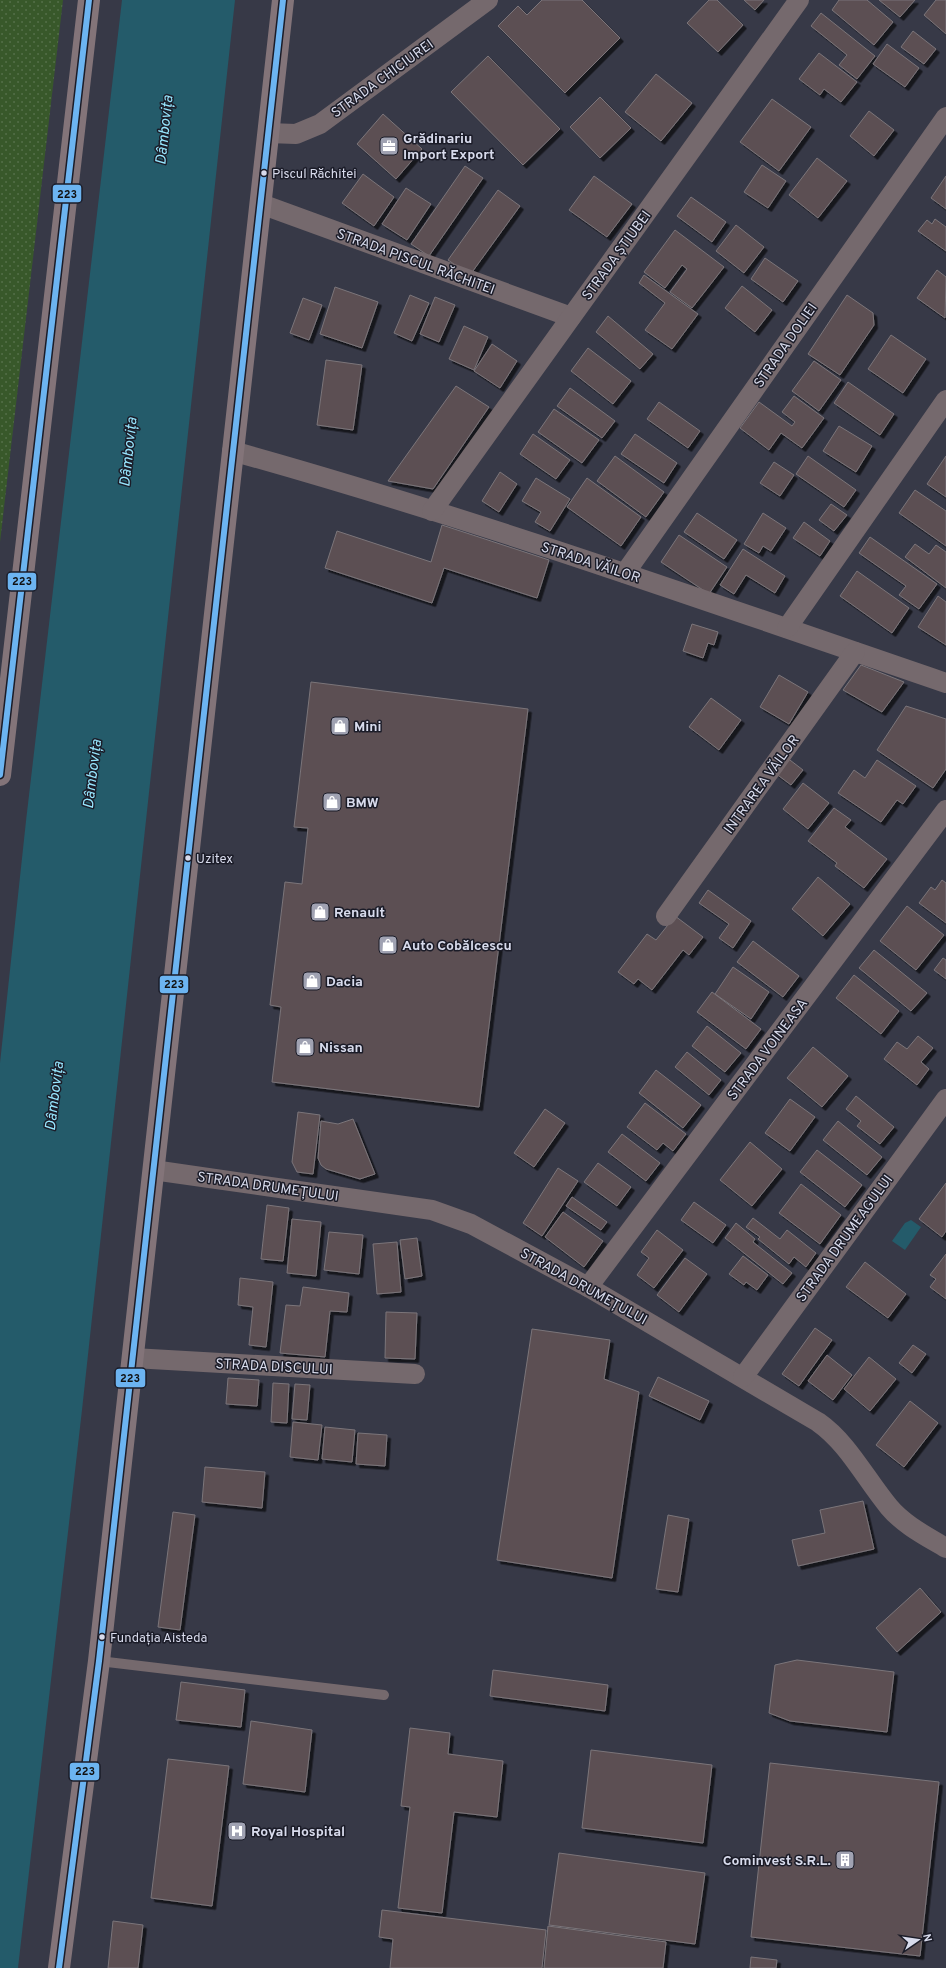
<svg xmlns="http://www.w3.org/2000/svg" width="946" height="1968" viewBox="0 0 946 1968" font-family="Overpass,sans-serif">
	<defs>
		<pattern id="grass-dots" width="8" height="8" patternUnits="userSpaceOnUse"><rect width="8" height="8" fill="#38582a"/><path d="M2 2h.1M6 6h.1" fill="none" stroke="#546f49" stroke-width="1.8" stroke-linecap="round"/></pattern>
		<filter id="shadow"><feDropShadow dx="3.5" dy="3.5" stdDeviation="0" flood-color="#0009"/></filter>
	</defs>
	<rect width="100%" height="100%" fill="#373947"/>
	<path fill="url(#grass-dots)" d="M0,0H63L0,542Z"/>
	<g fill="#245b6a">
		<path d="M122,0H235L82,1410L18,1968H0V1063L26,821Z"/>
		<path d="M911,1220L921,1227L905,1250L892,1241L905,1223Z"/>
	</g>
	<g fill="#5c4f52" stroke="#7b757a" filter="url(#shadow)">
		<path d="M542,0H582L620,38L565,93L498,26L518,6L527,15Z"/>
		<path d="M709,0H717L743,25L718,52L687,23Z"/>
		<path d="M744,0H764L755,10Z"/>
		<path d="M839,0H867L893,22L874,45L832,10Z"/>
		<path d="M879,0H915L900,17Z"/>
		<path d="M936,0H946V34L924,15Z"/>
		<path d="M821,13L875,56L857,79L839,65L847,55L811,26Z"/>
		<path d="M913,31L936,49L924,64L901,47Z"/>
		<path d="M887,44L919,68L905,87L873,64Z"/>
		<path d="M819,53L857,82L841,102L824,89L820,95L799,79Z"/>
		<path d="M488,56L560,129L523,165L451,92Z"/>
		<path d="M656,74L692,103L661,141L625,112Z"/>
		<path d="M600,97L631,128L600,158L570,127Z"/>
		<path d="M772,99L811,127L779,171L740,142Z"/>
		<path d="M869,111L894,130L874,156L850,136Z"/>
		<path d="M383,114L422,149L396,179L357,144Z"/>
		<path d="M817,158L847,181L818,218L789,195Z"/>
		<path d="M762,165L786,181L768,208L744,192Z"/>
		<path d="M465,166L483,178L429,256L411,244Z"/>
		<path d="M363,174L394,197L374,226L342,203Z"/>
		<path d="M594,176L632,204L607,237L569,210Z"/>
		<path d="M946,176V209L931,198Z"/>
		<path d="M406,188L431,204L407,240L382,224Z"/>
		<path d="M498,190L520,206L470,275L448,260Z"/>
		<path d="M691,197L726,222L712,242L677,216Z"/>
		<path d="M935,219L946,227V251L918,231L927,220L932,224Z"/>
		<path d="M736,225L764,247L744,273L716,251Z"/>
		<path d="M675,230L724,267L692,308L670,292L687,269L682,265L665,288L644,272Z"/>
		<path d="M765,258L798,281L783,302L751,279Z"/>
		<path d="M937,270L946,277L945,318L917,298Z"/>
		<path d="M644,275L698,314L672,349L645,330L665,303L639,283Z"/>
		<path d="M742,286L772,310L755,332L725,308Z"/>
		<path d="M335,287L378,302L362,348L320,334Z"/>
		<path d="M410,295L429,303L412,341L394,333Z"/>
		<path d="M847,295L873,313L874,325L840,375L808,354Z"/>
		<path d="M435,297L455,305L439,342L420,334Z"/>
		<path d="M303,298L322,305L309,340L290,333Z"/>
		<path d="M608,316L653,354L640,369L596,332Z"/>
		<path d="M464,326L488,337L474,370L449,359Z"/>
		<path d="M891,335L926,359L903,393L868,369Z"/>
		<path d="M492,344L517,361L500,388L474,371Z"/>
		<path d="M588,348L631,381L613,404L571,371Z"/>
		<path d="M326,360L362,365L353,430L317,425Z"/>
		<path d="M814,361L841,380L819,411L792,391Z"/>
		<path d="M848,382L894,414L880,435L834,403Z"/>
		<path d="M456,386L489,407L433,489L388,481Z"/>
		<path d="M570,388L615,421L602,438L557,406Z"/>
		<path d="M794,396L824,418L802,448L781,433L769,450L740,428L759,402L792,426L795,422L782,412Z"/>
		<path d="M659,402L700,431L688,448L647,419Z"/>
		<path d="M554,409L599,440L582,463L538,432Z"/>
		<path d="M839,426L872,446L856,472L823,451Z"/>
		<path d="M533,434L570,460L556,479L520,454Z"/>
		<path d="M635,434L677,463L664,483L621,454Z"/>
		<path d="M615,456L664,492L646,517L597,481Z"/>
		<path d="M808,456L856,490L844,507L796,474Z"/>
		<path d="M946,456V497L927,484Z"/>
		<path d="M774,462L794,475L780,496L760,483Z"/>
		<path d="M500,472L517,484L499,512L482,501Z"/>
		<path d="M536,478L570,499L550,531L535,522L541,512L522,501Z"/>
		<path d="M587,478L641,517L621,546L567,507Z"/>
		<path d="M915,490L946,511V546L899,513Z"/>
		<path d="M831,504L847,515L834,531L819,520Z"/>
		<path d="M697,513L737,540L724,559L684,532Z"/>
		<path d="M763,513L786,528L771,551L763,546L759,553L744,544Z"/>
		<path d="M804,522L830,541L820,556L793,538Z"/>
		<path d="M442,525L549,560L537,598L444,568L432,603L325,568L337,531L431,562Z"/>
		<path d="M679,535L727,567L709,594L661,562Z"/>
		<path d="M870,537L937,584L919,609L899,595L906,586L859,553Z"/>
		<path d="M915,544L929,554L936,545L946,552V588L905,557Z"/>
		<path d="M743,549L785,576L775,593L746,575L734,594L720,585Z"/>
		<path d="M857,571L909,608L892,633L840,596Z"/>
		<path d="M938,596L946,602V645L918,627Z"/>
		<path d="M692,624L718,632L714,645L708,643L703,658L683,651Z"/>
		<path d="M861,665L904,682L882,712L843,690Z"/>
		<path d="M779,675L808,692L789,724L760,707Z"/>
		<path d="M311,682L528,709L479,1107L272,1082L281,1007L270,1005L285,882L302,884L308,828L294,827Z"/>
		<path d="M711,698L741,720L719,750L689,727Z"/>
		<path d="M906,706L946,719V769L933,788L877,750Z"/>
		<path d="M786,757L803,770L791,785L775,773Z"/>
		<path d="M877,760L916,786L903,804L897,800L881,822L838,793L854,770L865,778Z"/>
		<path d="M803,783L829,803L808,829L783,809Z"/>
		<path d="M834,808L851,820L845,827L887,859L864,888L835,866L837,863L808,841Z"/>
		<path d="M818,877L850,904L823,936L792,909Z"/>
		<path d="M942,880L946,883V923L919,903L931,887L935,890Z"/>
		<path d="M708,890L751,921L733,948L719,938L729,924L699,903Z"/>
		<path d="M907,906L944,935L916,970L880,941Z"/>
		<path d="M675,916L703,937L689,955L683,950L652,990L638,979L634,984L618,972L647,934L656,940Z"/>
		<path d="M753,941L799,976L783,997L737,962Z"/>
		<path d="M874,950L927,993L911,1011L859,968Z"/>
		<path d="M943,958L946,960V979L934,970Z"/>
		<path d="M733,967L769,992L751,1019L715,994Z"/>
		<path d="M854,975L899,1011L881,1034L836,998Z"/>
		<path d="M712,992L761,1029L746,1049L697,1012Z"/>
		<path d="M707,1026L741,1053L725,1072L692,1046Z"/>
		<path d="M918,1036L933,1048L921,1062L929,1069L917,1085L884,1059L897,1042L907,1049Z"/>
		<path d="M813,1047L848,1076L822,1107L787,1078Z"/>
		<path d="M687,1052L721,1080L709,1095L675,1067Z"/>
		<path d="M656,1070L701,1105L683,1128L639,1093Z"/>
		<path d="M856,1096L894,1127L880,1144L857,1126L861,1121L846,1109Z"/>
		<path d="M790,1099L815,1117L790,1151L765,1133Z"/>
		<path d="M645,1103L686,1134L673,1151L663,1143L657,1150L627,1127Z"/>
		<path d="M545,1109L565,1123L534,1167L514,1153Z"/>
		<path d="M298,1112L320,1115L313,1174L297,1172L292,1162Z"/>
		<path d="M353,1119L375,1174L360,1179L326,1169L321,1165L318,1158L321,1121L338,1124Z"/>
		<path d="M838,1121L882,1157L867,1175L823,1140Z"/>
		<path d="M622,1134L660,1163L646,1181L608,1152Z"/>
		<path d="M750,1142L782,1169L752,1206L720,1180Z"/>
		<path d="M817,1150L862,1185L845,1207L800,1172Z"/>
		<path d="M598,1163L631,1187L617,1206L584,1182Z"/>
		<path d="M558,1168L578,1181L542,1236L523,1223Z"/>
		<path d="M946,1183V1231L942,1237L919,1219Z"/>
		<path d="M801,1184L841,1215L820,1244L779,1213Z"/>
		<path d="M572,1197L607,1222L601,1230L566,1206Z"/>
		<path d="M694,1202L726,1225L713,1243L681,1220Z"/>
		<path d="M267,1205L289,1208L283,1261L261,1259Z"/>
		<path d="M563,1212L603,1241L584,1267L545,1237Z"/>
		<path d="M753,1218L780,1239L787,1230L816,1253L806,1267L794,1257L789,1264L758,1239L760,1237L746,1227Z"/>
		<path d="M292,1219L321,1222L316,1276L287,1273Z"/>
		<path d="M736,1223L755,1239L753,1242L792,1273L783,1284L725,1238Z"/>
		<path d="M657,1230L683,1250L654,1288L637,1275L649,1258L641,1252Z"/>
		<path d="M329,1232L363,1235L359,1274L324,1270Z"/>
		<path d="M417,1238L422,1276L405,1279L400,1240Z"/>
		<path d="M397,1242L401,1292L377,1294L373,1244Z"/>
		<path d="M946,1254V1299L930,1287L936,1279L930,1275Z"/>
		<path d="M743,1256L768,1275L757,1290L746,1282L744,1285L729,1274Z"/>
		<path d="M685,1258L707,1274L679,1312L657,1295Z"/>
		<path d="M865,1262L906,1294L888,1318L846,1287Z"/>
		<path d="M240,1278L273,1282L266,1347L249,1345L253,1307L238,1305Z"/>
		<path d="M303,1287L349,1293L347,1312L330,1311L325,1357L280,1353L286,1305L300,1306Z"/>
		<path d="M386,1312L417,1313L415,1359L385,1358Z"/>
		<path d="M815,1328L832,1340L799,1386L782,1374Z"/>
		<path d="M532,1329L610,1340L604,1379L639,1392L612,1578L497,1560Z"/>
		<path d="M913,1345L926,1354L912,1373L899,1363Z"/>
		<path d="M827,1355L852,1375L833,1400L808,1381Z"/>
		<path d="M869,1357L896,1379L870,1411L844,1389Z"/>
		<path d="M658,1377L709,1401L700,1420L649,1396Z"/>
		<path d="M228,1378L259,1380L257,1406L226,1404Z"/>
		<path d="M273,1383L289,1384L287,1423L271,1422Z"/>
		<path d="M295,1384L310,1385L307,1420L292,1419Z"/>
		<path d="M910,1401L938,1423L904,1467L876,1445Z"/>
		<path d="M293,1422L322,1425L318,1460L290,1457Z"/>
		<path d="M325,1427L355,1430L352,1462L322,1459Z"/>
		<path d="M358,1433L387,1435L385,1466L356,1464Z"/>
		<path d="M205,1467L265,1472L262,1508L202,1502Z"/>
		<path d="M863,1501L874,1549L798,1566L792,1540L825,1533L820,1510Z"/>
		<path d="M173,1512L195,1515L180,1630L158,1627Z"/>
		<path d="M668,1515L689,1519L678,1592L656,1589Z"/>
		<path d="M920,1588L941,1612L897,1652L876,1628Z"/>
		<path d="M797,1660L894,1672L887,1732L790,1721L769,1713L775,1665Z"/>
		<path d="M493,1670L608,1685L605,1711L490,1696Z"/>
		<path d="M181,1682L245,1690L241,1727L176,1720Z"/>
		<path d="M251,1721L312,1730L305,1792L243,1784Z"/>
		<path d="M410,1728L450,1733L448,1754L503,1761L497,1817L454,1812L442,1913L398,1908L410,1807L401,1806Z"/>
		<path d="M591,1750L712,1765L703,1843L582,1828Z"/>
		<path d="M168,1759L229,1766L212,1906L151,1898Z"/>
		<path d="M770,1763L939,1782L920,1956L751,1937Z"/>
		<path d="M559,1853L705,1873L695,1944L549,1925Z"/>
		<path d="M382,1910L546,1930L542,1968H390L393,1939L379,1937Z"/>
		<path d="M113,1921L143,1925L138,1968H108Z"/>
		<path d="M548,1926L666,1942L663,1968H544Z"/>
		<path d="M751,1957L777,1960L776,1968H750Z"/>
	</g>
	<g fill="none" stroke-linecap="round" stroke-linejoin="round">
		<path stroke="#75696d" stroke-width="10" d="M99,1661L384,1695"/>
		<g stroke="#75696d" stroke-width="20">
			<path d="M268,133L296,134L320,124L488,0"/>
			<path d="M261,204L571,317"/>
			<path d="M232,451C473,518 709,602 946,683"/>
			<path d="M432,511L799,0"/>
			<path d="M625,573L946,117"/>
			<path d="M787,628L946,400"/>
			<path d="M666,916L855,652"/>
			<path d="M153,1170L432,1210L471,1224L588,1287L818,1422C848,1443 865,1478 889,1507C904,1525 926,1536 946,1548"/>
			<path d="M588,1287L946,810"/>
			<path d="M133,1358L415,1374"/>
			<path d="M743,1377L946,1099"/>
		</g>
		<g stroke="#837479" stroke-width="22">
			<path d="M0,775L89,0"/>
			<path d="M59,1968L99,1661L283,0"/>
		</g>
		<defs>
			<g id="bus-1">
				<path d="M0,775L89,0"/>
				<path d="M59,1968L99,1661L283,0"/>
			</g>
		</defs>
		<use href="#bus-1" stroke="#1b1c28" stroke-width="9"/>
		<use href="#bus-1" stroke="#6cb4f1" stroke-width="6"/>
	</g>
	<defs>
		<symbol id="office-square" viewBox="-11 -11 22 22"><rect x="-9" y="-9" width="18" height="18" rx="4" fill="#a0a2b2" stroke="#1b1c28"/><path d="M-6-3h4V-5.5h4V-3h4V5H-6ZM-1-4.5V-3h2v-1.5ZM-6 0V1H6V0Z" fill="#fff"/></symbol>
		<symbol id="shop-square" viewBox="-11 -11 22 22"><rect x="-9" y="-9" width="18" height="18" rx="4" fill="#a0a2b2" stroke="#1b1c28"/><path d="M-5-2.5h2.3a2.7 3.5 0 0 1 5.4 0H5L5.5 6h-11ZM-1.5-2.5h3a1.5 2.3 0 0 0-3 0Z" fill="#fff"/></symbol>
		<symbol id="hospital-square" viewBox="-11 -11 22 22"><rect x="-9" y="-9" width="18" height="18" rx="4" fill="#a0a2b2" stroke="#1b1c28"/><path d="M-5-5h3v3.5h4V-5h3V5h-3V1.5h-4V5h-3Z" fill="#fff"/></symbol>
		<symbol id="building-square" viewBox="-11 -11 22 22"><rect x="-9" y="-9" width="18" height="18" rx="4" fill="#a0a2b2" stroke="#1b1c28"/><path d="M-4-6H4V6H1V3H-1V6H-4ZM-2.5-4.3h1.7v1.8h-1.7ZM.8-4.3h1.7v1.8H.8ZM-2.5-1h1.7V.8h-1.7ZM.8-1h1.7V.8H.8Z" fill="#fff"/></symbol>
	</defs>
	<g fill-rule="evenodd">
		<use href="#office-square" x="378" y="135" width="22" height="22"/>
		<use href="#shop-square" x="329" y="715" width="22" height="22"/>
		<use href="#shop-square" x="321" y="791" width="22" height="22"/>
		<use href="#shop-square" x="309" y="901" width="22" height="22"/>
		<use href="#shop-square" x="377" y="934" width="22" height="22"/>
		<use href="#shop-square" x="301" y="970" width="22" height="22"/>
		<use href="#shop-square" x="294" y="1036" width="22" height="22"/>
		<use href="#hospital-square" x="226" y="1820" width="22" height="22"/>
		<use href="#building-square" x="834" y="1849" width="22" height="22"/>
	</g>
	<g fill="#d8dbec" stroke="#1b1c28" stroke-width="1.5">
		<circle cx="264" cy="173" r="3.5"/>
		<circle cx="188" cy="858" r="3.5"/>
		<circle cx="102" cy="1637" r="3.5"/>
	</g>
	<g text-anchor="middle" stroke-width="3" stroke-linejoin="round" paint-order="stroke">
		<g font-size="13" fill="#d8dbec" stroke="#1b1c28" text-anchor="start">
			<text x="272" y="178">Piscul Răchitei</text>
			<text x="196" y="863">Uzitex</text>
			<text x="110" y="1642">Fundația Aisteda</text>
		</g>
		<g font-size="14" fill="#d8dbec" stroke="#1b1c28">
			<text transform="translate(382 78) rotate(-36)" y="5">STRADA CHICIUREI</text>
			<text transform="translate(616 255) rotate(-54)" y="5">STRADA ȘTIUBEI</text>
			<text transform="translate(416 261) rotate(20)" y="5">STRADA PISCUL RĂCHITEI</text>
			<text transform="translate(785 345) rotate(-55)" y="5">STRADA DOLIEI</text>
			<text transform="translate(591 562) rotate(18)" y="5">STRADA VĂILOR</text>
			<text transform="translate(761 784) rotate(-54)" y="5">INTRAREA VĂILOR</text>
			<text transform="translate(767 1049) rotate(-53)" y="5">STRADA VOINEASA</text>
			<text transform="translate(268 1186) rotate(8)" y="5">STRADA DRUMEȚULUI</text>
			<text transform="translate(844 1238) rotate(-54)" y="5">STRADA DRUMEAGULUI</text>
			<text transform="translate(584 1286) rotate(29)" y="5">STRADA DRUMEȚULUI</text>
			<text transform="translate(274 1366) rotate(3)" y="5">STRADA DISCULUI</text>
		</g>
		<g font-size="14" font-weight="bold" fill="#d8dbec" stroke="#1b1c28" text-anchor="start">
			<text x="403" y="143">Grădinariu<tspan x="403" dy="16">Import Export</tspan></text>
			<text x="354" y="731">Mini</text>
			<text x="346" y="807">BMW</text>
			<text x="334" y="917">Renault</text>
			<text x="402" y="950">Auto Cobălcescu</text>
			<text x="326" y="986">Dacia</text>
			<text x="319" y="1052">Nissan</text>
			<text x="251" y="1836">Royal Hospital</text>
			<text x="831" y="1865" text-anchor="end">Cominvest S.R.L.</text>
		</g>
		<g font-size="15" font-style="italic" fill="#97e6fe" stroke="#1b1c28">
			<text transform="translate(164 130) rotate(-84)" y="5">Dâmbovița</text>
			<text transform="translate(128 452) rotate(-84)" y="5">Dâmbovița</text>
			<text transform="translate(92 774) rotate(-83)" y="5">Dâmbovița</text>
			<text transform="translate(54 1096) rotate(-83)" y="5">Dâmbovița</text>
		</g>
	</g>
	<g stroke="#1b1c28" stroke-width="1.5">
		<rect x="52" y="184" width="30" height="19" rx="4" fill="#6cb4f1"/>
		<rect x="7" y="572" width="30" height="19" rx="4" fill="#6cb4f1"/>
		<rect x="159" y="975" width="30" height="19" rx="4" fill="#6cb4f1"/>
		<rect x="115" y="1368" width="31" height="20" rx="4" fill="#6cb4f1"/>
		<rect x="69" y="1762" width="31" height="19" rx="4" fill="#6cb4f1"/>
	</g>
	<g font-size="11" text-anchor="middle" font-weight="bold" fill="#111">
		<text x="67" y="198">223</text>
		<text x="22" y="585">223</text>
		<text x="174" y="988">223</text>
		<text x="130" y="1382">223</text>
		<text x="85" y="1775">223</text>
	</g>
	<g transform="translate(918 1940) rotate(77)" stroke="#1b1c28" stroke-width="3" paint-order="stroke">
	<path d="M0-3L7 15L0 10L-7 15Z" fill="#d8dbec"/>
	<text y="-6" font-size="11" font-weight="bold" text-anchor="middle" fill="#d8dbec">N</text>
	</g>
</svg>
